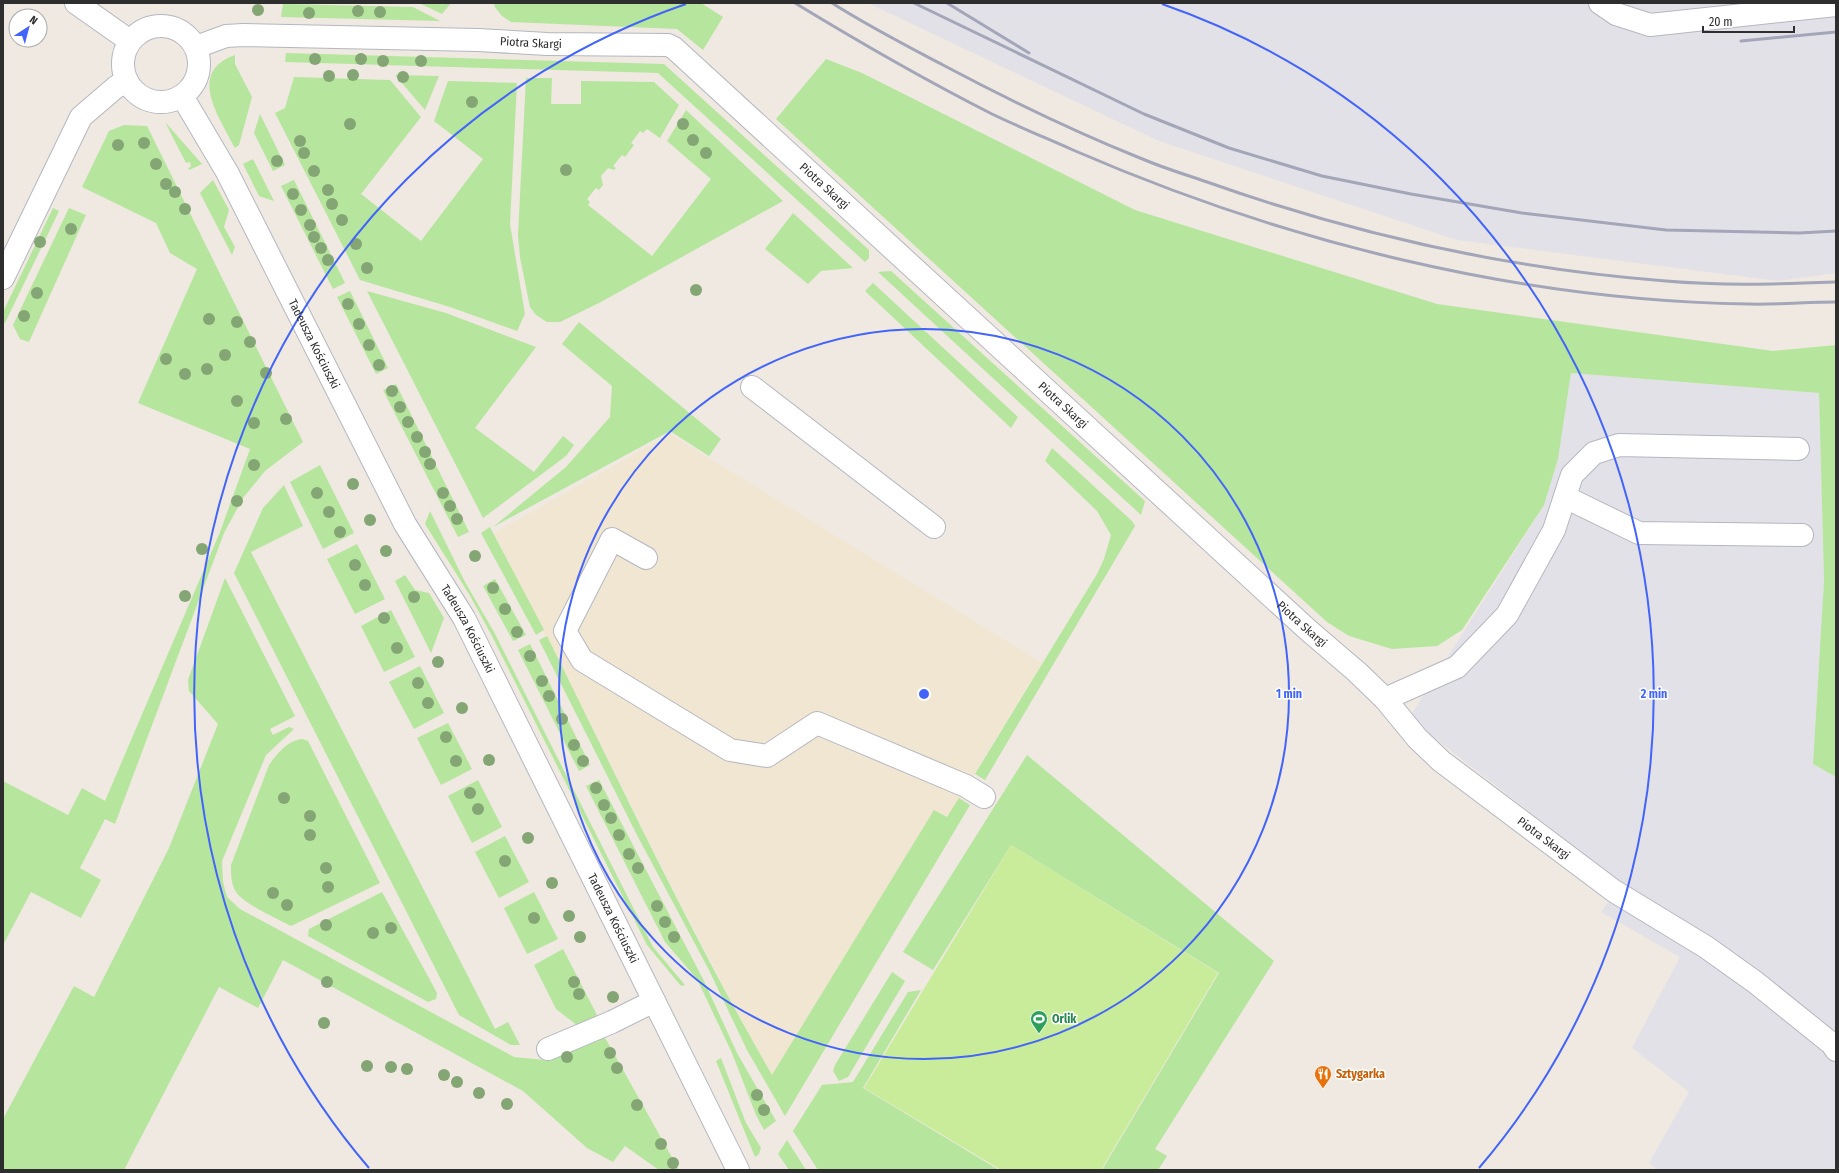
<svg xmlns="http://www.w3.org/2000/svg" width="1839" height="1173" viewBox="0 0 1839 1173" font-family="'Fira Sans Condensed',sans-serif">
	<rect width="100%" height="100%" fill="#efe9e1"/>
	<g fill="#e3e1e8">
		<path d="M868,3H1836V273L1778,281L1457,240L1159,141Z"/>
		<path d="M1571,373L1819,393L1824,580L1813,764L1836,777V1170H1657L1649,1163L1689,1092L1632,1048L1680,957L1601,912L1621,883L1409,718L1544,505L1558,459Z"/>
	</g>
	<path fill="#f0e6d1" d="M670,434L1042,663L948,817L934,810L772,1076L725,989L671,885L494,533Z"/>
	<g fill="#b6e59e">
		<path d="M419,3H451L442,14Z"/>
		<path d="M495,3H701L723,17L703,50L677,29L511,22L502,16L494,6Z"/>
		<path d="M283,4L413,7L440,21L281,17Z"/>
		<path d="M286,53L664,64L869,250V258L865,262L658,73L285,62Z"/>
		<path d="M235,55V64L252,97L239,145L235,148C220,118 186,72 235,55Z"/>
		<path d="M826,59L862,73L1135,210L1437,304L1773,351L1836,345V777L1813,764L1824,580L1819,393L1571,373L1558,459L1544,505L1462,630L1437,646L1392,649L1349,636L1327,622L776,119Z"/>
		<path d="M395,75L439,76L425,110Z"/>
		<path d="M294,77L390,80L421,117L361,194L421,241L483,159L434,121L448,81L517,83L510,224L525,314L517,331L450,307L360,280L275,113L285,108Z"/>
		<path d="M526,78H552L551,104H581V81L654,82L679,105L660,138L647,129L643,133L640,131L631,143L634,145L625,157L622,155L613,166L616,168L614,170L608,168L601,176L603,185L599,190L596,188L587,199L590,202L588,205L652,256L711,179L667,141L686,110L783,201L599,303L560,322H547L536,315L530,307L520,257L518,235Z"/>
		<path d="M260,114L285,165L273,171L254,133Z"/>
		<path d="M165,122L202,164L189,170L188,168L191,167L190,162L186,163Z"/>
		<path d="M124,125L147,126L303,442L265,471L243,498L224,533L115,824L105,819L80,868L101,880L81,918L31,892L3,945V781L68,815L82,788L105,801L220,532L250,449L138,403L197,269L170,253L156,223L82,187L109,131Z"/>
		<path d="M253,159L274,201L259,196L243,164Z"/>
		<path d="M213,180L229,210L224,227L235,247L232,255L200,193Z"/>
		<path d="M294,180L345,283L333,289L281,186Z"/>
		<path d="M53,208L59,211L5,323L3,322V312Z"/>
		<path d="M69,208L86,215L29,342L20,339L13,325Z"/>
		<path d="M793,213L853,268L821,271L808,284L765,249Z"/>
		<path d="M891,271L1145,501L1141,515L878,272Z"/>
		<path d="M873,283L1018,417L1011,428L865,291Z"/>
		<path d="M350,291L388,368L376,374L337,297Z"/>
		<path d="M367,291L446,313L536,347L475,428L534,472L563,436L574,445L566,456L483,518Z"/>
		<path d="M579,322L721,439L709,456L670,431L493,527L566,467L610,417L612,386L562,344Z"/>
		<path d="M396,384L469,532L458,537L383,390Z"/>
		<path d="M1052,448L1132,521L1135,526L985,780L975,774L1097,574L1104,559L1111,535L1097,511L1045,461Z"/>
		<path d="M320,465L354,533L323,549L290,482Z"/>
		<path d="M284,485L303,526L251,552L495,1029L508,1022L520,1045H511L459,1015L234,573L263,508Z"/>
		<path d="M430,511L465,582L494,632L653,947L685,985L681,986L647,945L491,634L469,594L425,524Z"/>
		<path d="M490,527L544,630L536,635L481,533Z"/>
		<path d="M357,544L385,599L355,614L327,559Z"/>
		<path d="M405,575L415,590L429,593L444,618L431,653L395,581Z"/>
		<path d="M225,578L295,716L270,729L273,735L289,727L294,729L266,755L222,861L223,882L227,897L240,909L514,1057L545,1060L603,1034L679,1170H659L625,1146L613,1162L587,1148L523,1091L283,960L258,1008L219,987L124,1170H3V1119L74,986L94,997L169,848L218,724L189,691L188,680Z"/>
		<path d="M495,579L526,635L513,641L483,586Z"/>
		<path d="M391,610L415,657L384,672L361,626Z"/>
		<path d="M547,636C620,783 690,933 772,1075L934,810L947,817L959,798L970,805L785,1116L747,1050L709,970L638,837L539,640Z"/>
		<path d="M530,644L590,765L579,771L518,650Z"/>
		<path d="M420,666L444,713L414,729L389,682Z"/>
		<path d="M448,723L472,769L441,785L417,738Z"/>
		<path d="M302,739L308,741L380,883L291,926C278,919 244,904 236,892C231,884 231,874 231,865L269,765C277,754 288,740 302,739Z"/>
		<path d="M1027,755L1274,961L1155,1149L1167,1156L1158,1170H1102L1219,973L1011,845L933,970L903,952Z"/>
		<path d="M478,780L502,827L472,843L448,796Z"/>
		<path d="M599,780L704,981L737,1053L776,1121L764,1130L756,1115L732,1053L697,979L665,942L586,786Z"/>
		<path d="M505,836L529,882L499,898L475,852Z"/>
		<path d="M382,892L437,993L436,999L428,1002L308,936L309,929Z"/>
		<path d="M534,892L558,939L527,954L504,908Z"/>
		<path d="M563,949L597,1015L578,1026L556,1009L534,965Z"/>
		<path d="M892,972L905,981L848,1077L839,1081L833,1071L835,1065Z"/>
		<path d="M921,990L863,1088L999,1170H818L793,1131L822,1085L853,1082L908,992Z"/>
		<path d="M721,1058L746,1123L761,1148L759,1154L755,1157L716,1061Z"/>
		<path d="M787,1140L806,1170H789L778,1154Z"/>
	</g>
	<path fill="#c9ec9a" d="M1011,845L1218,973L1101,1170H1001L864,1088Z"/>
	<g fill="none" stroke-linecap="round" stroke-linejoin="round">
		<defs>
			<g id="minor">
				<path d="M76,3L130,41"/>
				<path d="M1600,3L1616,14L1650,25L1836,5"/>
				<circle cx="161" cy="64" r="38"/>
				<path id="s1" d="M196,47L226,36L243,35L478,40L547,44L668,45L674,48L1308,630L1357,672L1385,699L1417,738L1441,761L1614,891L1706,947L1755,982L1832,1044L1836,1050"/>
				<path id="s2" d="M182,96L227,172L405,524L464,618L738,1170"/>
				<path d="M3,278L81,117L116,87L127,81"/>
				<path d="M752,387L934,527"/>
				<path d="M1565,497L1639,533L1802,535"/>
				<path d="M646,558L612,539L565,631L582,660L730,750L767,756L817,723L966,786L984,797"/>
				<path d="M1385,699L1457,667L1507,615L1554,530L1572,475L1594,453L1619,445L1798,449"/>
				<path d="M548,1049L612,1022L654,1001"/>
			</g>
		</defs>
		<use href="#minor" stroke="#b4b7c1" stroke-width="24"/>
		<use href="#minor" stroke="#fff" stroke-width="22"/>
		<g stroke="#a3a6b8" stroke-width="3">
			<path d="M795,3C859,42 925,80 992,114C1019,127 1046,138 1073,150C1285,242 1516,300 1748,304C1777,305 1807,302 1836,302"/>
			<path d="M832,3C868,26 905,45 943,65C1007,99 1073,131 1140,158C1163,168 1187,175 1210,183C1357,235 1510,269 1666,281C1723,286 1779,284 1836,282"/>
			<path d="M914,3L1144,114L1229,148L1322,176L1411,194L1522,213L1666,230L1799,233L1836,231"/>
			<path d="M947,3L1029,53"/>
			<path d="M1741,41L1836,32"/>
		</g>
	</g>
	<g fill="#84a574">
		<circle cx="258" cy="10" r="6"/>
		<circle cx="358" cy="11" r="6"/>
		<circle cx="380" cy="12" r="6"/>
		<circle cx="309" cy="13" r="6"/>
		<circle cx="315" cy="59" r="6"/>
		<circle cx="361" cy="59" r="6"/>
		<circle cx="383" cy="61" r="6"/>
		<circle cx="421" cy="61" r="6"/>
		<circle cx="353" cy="75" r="6"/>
		<circle cx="329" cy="76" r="6"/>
		<circle cx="403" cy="77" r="6"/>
		<circle cx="472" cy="102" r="6"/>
		<circle cx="350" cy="124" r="6"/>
		<circle cx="683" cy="124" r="6"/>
		<circle cx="693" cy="140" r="6"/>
		<circle cx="300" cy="141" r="6"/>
		<circle cx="144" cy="143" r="6"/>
		<circle cx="118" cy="145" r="6"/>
		<circle cx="304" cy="153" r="6"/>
		<circle cx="706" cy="153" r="6"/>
		<circle cx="277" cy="161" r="6"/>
		<circle cx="156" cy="164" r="6"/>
		<circle cx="566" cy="170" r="6"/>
		<circle cx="314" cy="171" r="6"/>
		<circle cx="166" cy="184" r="6"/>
		<circle cx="328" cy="190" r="6"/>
		<circle cx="175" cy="192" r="6"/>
		<circle cx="293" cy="194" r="6"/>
		<circle cx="332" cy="204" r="6"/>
		<circle cx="185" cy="209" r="6"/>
		<circle cx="301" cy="210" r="6"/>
		<circle cx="342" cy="220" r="6"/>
		<circle cx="310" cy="225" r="6"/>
		<circle cx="71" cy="229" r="6"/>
		<circle cx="314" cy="237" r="6"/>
		<circle cx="40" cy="242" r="6"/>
		<circle cx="356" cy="244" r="6"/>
		<circle cx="321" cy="248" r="6"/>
		<circle cx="328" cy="260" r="6"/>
		<circle cx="367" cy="268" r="6"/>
		<circle cx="696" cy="290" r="6"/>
		<circle cx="37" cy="293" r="6"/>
		<circle cx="348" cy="304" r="6"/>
		<circle cx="24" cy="316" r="6"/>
		<circle cx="209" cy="319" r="6"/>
		<circle cx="237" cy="322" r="6"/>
		<circle cx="359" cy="324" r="6"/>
		<circle cx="250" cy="342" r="6"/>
		<circle cx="369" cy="345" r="6"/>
		<circle cx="225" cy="355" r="6"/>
		<circle cx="166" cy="359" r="6"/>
		<circle cx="379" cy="365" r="6"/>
		<circle cx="207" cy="369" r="6"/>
		<circle cx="266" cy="373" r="6"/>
		<circle cx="185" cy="374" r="6"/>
		<circle cx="392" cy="391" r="6"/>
		<circle cx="237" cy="401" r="6"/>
		<circle cx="400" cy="407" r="6"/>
		<circle cx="286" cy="419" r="6"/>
		<circle cx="408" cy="422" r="6"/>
		<circle cx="254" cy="423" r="6"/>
		<circle cx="417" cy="437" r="6"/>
		<circle cx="425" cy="452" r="6"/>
		<circle cx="430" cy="464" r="6"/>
		<circle cx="254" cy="465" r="6"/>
		<circle cx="353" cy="484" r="6"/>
		<circle cx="317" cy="493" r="6"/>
		<circle cx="443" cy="493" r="6"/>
		<circle cx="237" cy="501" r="6"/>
		<circle cx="450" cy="506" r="6"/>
		<circle cx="329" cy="512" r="6"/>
		<circle cx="457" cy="519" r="6"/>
		<circle cx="370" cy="520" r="6"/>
		<circle cx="340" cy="532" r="6"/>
		<circle cx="202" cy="549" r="6"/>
		<circle cx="386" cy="551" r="6"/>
		<circle cx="475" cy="556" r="6"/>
		<circle cx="355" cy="565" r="6"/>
		<circle cx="365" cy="585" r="6"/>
		<circle cx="493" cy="588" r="6"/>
		<circle cx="185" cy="596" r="6"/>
		<circle cx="414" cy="597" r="6"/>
		<circle cx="505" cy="609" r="6"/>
		<circle cx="384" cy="618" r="6"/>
		<circle cx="517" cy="632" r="6"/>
		<circle cx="397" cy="648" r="6"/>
		<circle cx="530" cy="656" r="6"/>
		<circle cx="438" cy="662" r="6"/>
		<circle cx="542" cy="681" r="6"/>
		<circle cx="418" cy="683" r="6"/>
		<circle cx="549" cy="696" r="6"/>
		<circle cx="428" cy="703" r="6"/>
		<circle cx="462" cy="708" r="6"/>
		<circle cx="562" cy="719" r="6"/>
		<circle cx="446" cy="737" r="6"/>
		<circle cx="574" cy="745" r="6"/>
		<circle cx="489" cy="760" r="6"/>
		<circle cx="456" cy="761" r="6"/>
		<circle cx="583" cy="761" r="6"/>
		<circle cx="596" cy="788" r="6"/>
		<circle cx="470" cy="793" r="6"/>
		<circle cx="284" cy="798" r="6"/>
		<circle cx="604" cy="805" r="6"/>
		<circle cx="478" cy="809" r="6"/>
		<circle cx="310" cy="816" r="6"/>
		<circle cx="611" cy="818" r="6"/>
		<circle cx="310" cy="835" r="6"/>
		<circle cx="619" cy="835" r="6"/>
		<circle cx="528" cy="838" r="6"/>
		<circle cx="629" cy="854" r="6"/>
		<circle cx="505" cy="861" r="6"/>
		<circle cx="326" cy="868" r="6"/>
		<circle cx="638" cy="868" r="6"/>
		<circle cx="552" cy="883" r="6"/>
		<circle cx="328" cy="887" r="6"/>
		<circle cx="273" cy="893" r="6"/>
		<circle cx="287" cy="905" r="6"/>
		<circle cx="657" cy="906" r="6"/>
		<circle cx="569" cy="916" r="6"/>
		<circle cx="534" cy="918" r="6"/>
		<circle cx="665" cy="922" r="6"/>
		<circle cx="326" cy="925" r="6"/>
		<circle cx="391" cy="928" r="6"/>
		<circle cx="373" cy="933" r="6"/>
		<circle cx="580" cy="937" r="6"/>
		<circle cx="674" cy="937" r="6"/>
		<circle cx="327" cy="982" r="6"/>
		<circle cx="574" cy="982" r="6"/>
		<circle cx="579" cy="994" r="6"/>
		<circle cx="613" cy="997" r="6"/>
		<circle cx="324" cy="1023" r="6"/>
		<circle cx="610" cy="1053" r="6"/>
		<circle cx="567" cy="1057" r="6"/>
		<circle cx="367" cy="1066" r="6"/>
		<circle cx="391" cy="1067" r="6"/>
		<circle cx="617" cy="1068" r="6"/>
		<circle cx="407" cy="1069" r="6"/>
		<circle cx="444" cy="1075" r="6"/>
		<circle cx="457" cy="1082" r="6"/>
		<circle cx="479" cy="1093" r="6"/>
		<circle cx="757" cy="1095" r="6"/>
		<circle cx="507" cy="1104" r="6"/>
		<circle cx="637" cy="1105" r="6"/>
		<circle cx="764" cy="1110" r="6"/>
		<circle cx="661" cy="1144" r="6"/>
		<circle cx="673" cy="1163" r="6"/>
	</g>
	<g fill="none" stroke="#4264fb" stroke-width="2">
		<circle cx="924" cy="694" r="365"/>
		<path d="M369 1168A730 730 0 0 1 686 4M1162 4A730 730 0 0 1 1479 1168"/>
	</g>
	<defs>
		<symbol id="stadium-pin" viewBox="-11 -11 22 30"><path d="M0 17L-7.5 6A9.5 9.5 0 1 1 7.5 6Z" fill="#2e9e5b" stroke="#fff"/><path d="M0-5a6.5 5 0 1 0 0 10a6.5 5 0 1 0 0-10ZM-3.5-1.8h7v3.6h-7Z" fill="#fff"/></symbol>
		<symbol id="restaurant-pin" viewBox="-11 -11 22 30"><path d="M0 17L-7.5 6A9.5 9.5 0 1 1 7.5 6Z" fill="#e8710a" stroke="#fff"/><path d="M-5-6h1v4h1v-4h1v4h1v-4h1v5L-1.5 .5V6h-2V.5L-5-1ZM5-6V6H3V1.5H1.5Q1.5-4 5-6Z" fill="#fff"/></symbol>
	</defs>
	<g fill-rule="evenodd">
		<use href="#stadium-pin" x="1029" y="1009" width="20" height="27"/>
		<use href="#restaurant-pin" x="1313" y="1064" width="20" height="27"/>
	</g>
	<g text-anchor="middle" stroke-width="3" stroke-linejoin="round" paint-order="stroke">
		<g font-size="12" fill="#2e2e2e" stroke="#fff">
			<text dy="4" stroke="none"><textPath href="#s1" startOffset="337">Piotra Skargi</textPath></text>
			<text dy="4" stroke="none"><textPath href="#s1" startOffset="685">Piotra Skargi</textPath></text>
			<text dy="4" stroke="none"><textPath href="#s2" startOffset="281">Tadeusza Kościuszki</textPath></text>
			<text dy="4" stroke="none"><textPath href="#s1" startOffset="1009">Piotra Skargi</textPath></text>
			<text dy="4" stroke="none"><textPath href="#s1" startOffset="1333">Piotra Skargi</textPath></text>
			<text dy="4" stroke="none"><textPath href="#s2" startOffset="605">Tadeusza Kościuszki</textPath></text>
			<text dy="4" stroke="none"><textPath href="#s1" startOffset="1657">Piotra Skargi</textPath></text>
			<text dy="4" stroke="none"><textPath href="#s2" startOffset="929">Tadeusza Kościuszki</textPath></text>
		</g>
		<g font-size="12" font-weight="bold" fill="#27864d" stroke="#fff" text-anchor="start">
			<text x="1052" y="1023">Orlik</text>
		</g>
		<g font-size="12" font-weight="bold" fill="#c56008" stroke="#fff" text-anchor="start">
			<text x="1336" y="1078">Sztygarka</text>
		</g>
	</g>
	<circle cx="924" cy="694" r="6" fill="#4264fb" stroke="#fff" stroke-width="2"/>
	<g font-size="12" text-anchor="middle" font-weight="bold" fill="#4264fb" stroke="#fff" stroke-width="3" stroke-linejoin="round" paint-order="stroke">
		<text x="1289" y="698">1 min</text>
		<text x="1654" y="698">2 min</text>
	</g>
	<rect width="1839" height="1173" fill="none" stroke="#2e2e2e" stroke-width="8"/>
	<g transform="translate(28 28) rotate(36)"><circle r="19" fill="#ffffff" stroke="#ababab"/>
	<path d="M0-3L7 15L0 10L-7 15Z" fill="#4264fb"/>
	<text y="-6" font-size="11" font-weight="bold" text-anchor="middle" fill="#2e2e2e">N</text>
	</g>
	<path d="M1703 26v6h91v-6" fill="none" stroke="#2e2e2e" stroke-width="2"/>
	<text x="1709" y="26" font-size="12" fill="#2e2e2e" stroke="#ffffff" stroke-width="3" paint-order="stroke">20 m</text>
</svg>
